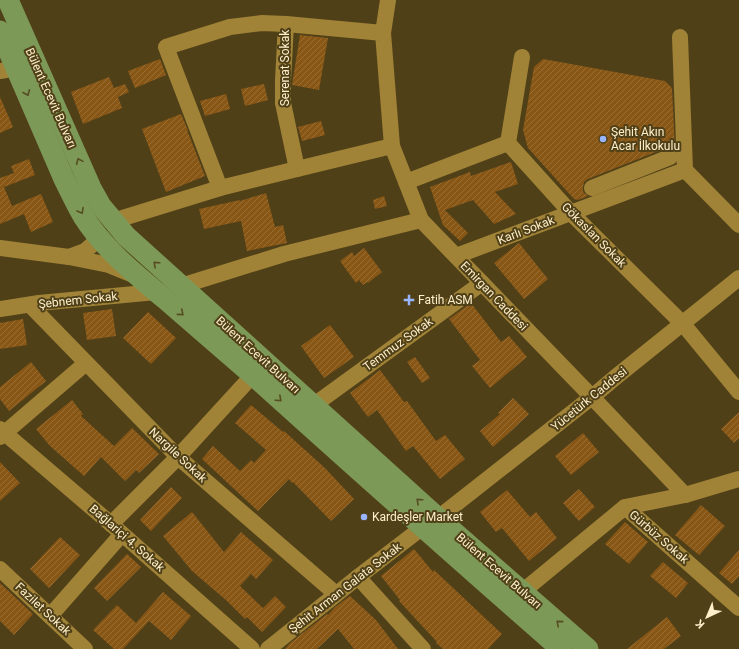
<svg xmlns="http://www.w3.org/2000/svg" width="739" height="649" viewBox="0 0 739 649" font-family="Roboto,sans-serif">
	<defs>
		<pattern id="building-hatch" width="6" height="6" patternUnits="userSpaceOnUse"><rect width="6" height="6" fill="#885615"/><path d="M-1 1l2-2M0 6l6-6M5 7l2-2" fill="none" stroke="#9a6f36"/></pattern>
	</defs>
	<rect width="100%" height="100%" fill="#504018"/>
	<g fill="url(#building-hatch)">
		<path d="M300,35L328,38L319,90L292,85Z"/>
		<path d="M160,59L166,75L135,88L128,71Z"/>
		<path d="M543,59L665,81L672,88L675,149L671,148H666L588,179L584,182L583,187V192L588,196L578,200L574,199L528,148L523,130L534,67Z"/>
		<path d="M109,77L114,88L125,84L129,92L118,97L122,108L83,124L71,92Z"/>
		<path d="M264,84L268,100L245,106L241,89Z"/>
		<path d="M226,94L230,109L205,116L200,101Z"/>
		<path d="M0,97L13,127L0,133Z"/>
		<path d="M181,114L188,130H187L205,176L166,192L142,129Z"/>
		<path d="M321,121L325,135L302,141L298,127Z"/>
		<path d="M29,159L35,175L4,187L12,206L41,194L53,222L31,232L24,214L0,224V178L14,173L11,166Z"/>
		<path d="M511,162L518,184L495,192L516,214L494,224L473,200L445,210L468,233L460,241L443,225L430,187L470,172L471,176Z"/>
		<path d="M266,193L275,227L283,225L287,243L247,251L241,221L204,229L199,209L240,200V201Z"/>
		<path d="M384,196L387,206L375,209L373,200Z"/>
		<path d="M519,243L548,279L524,299L494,263Z"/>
		<path d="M364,248L382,272L368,283L367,282L363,285L359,280L356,283L340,261L352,252L354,256Z"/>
		<path d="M471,303L501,342L509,336L527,357L490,388L472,366L480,360L449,319Z"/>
		<path d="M112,309L116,336L87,340L83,313Z"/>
		<path d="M148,312L176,338L151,364L123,338Z"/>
		<path d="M23,319L27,345L0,349V323Z"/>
		<path d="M330,325L354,357L324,378L301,346Z"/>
		<path d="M415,357L430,378L422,383L407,362Z"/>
		<path d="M31,362L46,381L9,411L0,399V387Z"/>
		<path d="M380,370L404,402L407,401L436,441L445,435L465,459L440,479L413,446L406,451L377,410L368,417L350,393Z"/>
		<path d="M513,398L529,414L511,431L493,447L480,431L500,414L498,413Z"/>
		<path d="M72,400L83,414L81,416L114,446L132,428L159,454L139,473L136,470L125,481L101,457L84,476L50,446L36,429Z"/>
		<path d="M251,405L283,432L284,431L325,468L354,499L331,521L293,482L292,483L289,479L258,511L202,459L213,446L240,471L251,460L254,463L266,450L235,423Z"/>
		<path d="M739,412V438L734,443L721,429Z"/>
		<path d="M583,433L599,452L571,475L555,456Z"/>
		<path d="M0,462L20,483L0,501Z"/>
		<path d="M171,487L182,498L151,531L140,520Z"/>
		<path d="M579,489L595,507L579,521L563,503Z"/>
		<path d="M507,490L530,517L536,512L557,538L529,561L502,528L496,532L480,512Z"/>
		<path d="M701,505L725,526L699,555L675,535Z"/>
		<path d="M192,512L224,552L241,532L273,560L256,579L251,574L240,586L263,608L275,596L286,607L262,632L247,617L245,619L227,601L192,571L163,536Z"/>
		<path d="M625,522L648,542L629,564L605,544Z"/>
		<path d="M60,537L80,555L49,588L30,569Z"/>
		<path d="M414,549L433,572L434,570L502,634L488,649H443L436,643L437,642L399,601L400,600L381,576Z"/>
		<path d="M739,550V576L732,584L719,573Z"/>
		<path d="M127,554L141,567L107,601L94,588Z"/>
		<path d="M663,562L688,583L676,598L650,576Z"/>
		<path d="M0,583L33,614L14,635L0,621Z"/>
		<path d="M163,592L191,616L171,640L149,621L123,649H114L93,630L117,605L136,623Z"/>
		<path d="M350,596L376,620L398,649H354L338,629L317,649H285L290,643L327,614L328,615L335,607Z"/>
		<path d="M667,617L681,636L664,649H627Z"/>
	</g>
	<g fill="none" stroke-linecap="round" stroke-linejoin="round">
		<g stroke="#a08337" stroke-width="16">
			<path d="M388,0L383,33L392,146L421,220L592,397L685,495L739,479"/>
			<path d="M286,24L383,33"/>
			<path d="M680,37L685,170L739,225"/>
			<path d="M522,57L508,143L571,213L683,324L739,392"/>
			<path d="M0,71L17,68"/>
			<path d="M406,182L508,143"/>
			<path d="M220,188L166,47L230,27L262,23L286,24L283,80V103L297,169"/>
			<path d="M592,188L670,157"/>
			<path d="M113,221L220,188L297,169L392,146"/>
			<path d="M0,248L69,257L109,265L131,274"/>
			<path d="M456,256L685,170"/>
			<path d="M69,257L85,251L93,244L97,235"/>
			<path d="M181,286L284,254L421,220"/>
			<path d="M30,305L178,457L336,594"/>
			<path d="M0,309L39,303L156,292"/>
			<path d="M314,405L482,283"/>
			<path d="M0,429L111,524L252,649"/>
			<path d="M0,437L86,363"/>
			<path d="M625,507L685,495"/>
			<path d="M438,518L592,397L617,376L739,278"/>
			<path d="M111,524L178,457L253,375"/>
			<path d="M0,569L85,649"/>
			<path d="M358,577L423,649"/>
			<path d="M522,592L625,507L739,608"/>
			<path d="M50,616L122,534"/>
			<path d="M268,649L358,577L423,527"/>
		</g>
		<g stroke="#7d9958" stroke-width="21">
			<path d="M8,0L91,188L101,206L126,236L438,518L588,649"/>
			<path d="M0,31L64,179C70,191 76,204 83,216C104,249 135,274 165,299C195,325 224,350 254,376C356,468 458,559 561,649"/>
		</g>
	</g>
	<defs><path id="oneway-chevron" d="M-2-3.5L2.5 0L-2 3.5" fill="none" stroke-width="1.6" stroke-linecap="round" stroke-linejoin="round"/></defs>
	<g stroke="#574d22">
		<use href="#oneway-chevron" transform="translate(27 93) rotate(67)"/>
		<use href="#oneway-chevron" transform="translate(79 161) rotate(-114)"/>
		<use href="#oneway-chevron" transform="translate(81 211) rotate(61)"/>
		<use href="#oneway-chevron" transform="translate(156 264) rotate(-138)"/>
		<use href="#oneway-chevron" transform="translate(181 313) rotate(40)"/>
		<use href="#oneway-chevron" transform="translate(279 399) rotate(42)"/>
		<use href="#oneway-chevron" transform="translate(419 501) rotate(-138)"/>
		<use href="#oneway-chevron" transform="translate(559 623) rotate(-139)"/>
	</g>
	<g fill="#99b5fd" stroke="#504018" stroke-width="1.5">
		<circle cx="603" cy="139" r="4"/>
		<path d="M407 294h4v4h4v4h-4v4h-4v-4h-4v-4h4z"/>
		<circle cx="364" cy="517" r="4"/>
	</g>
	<g text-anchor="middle" stroke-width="4" stroke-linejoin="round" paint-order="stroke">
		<g font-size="12" fill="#feefca" stroke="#504018">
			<text transform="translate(285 68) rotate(-90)" y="4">Serenat Sokak</text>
			<text transform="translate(51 98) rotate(66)" y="4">Bülent Ecevit Bulvarı</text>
			<text transform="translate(526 230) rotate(-21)" y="4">Karlı Sokak</text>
			<text transform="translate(594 235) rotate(45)" y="4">Gökaslan Sokak</text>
			<text transform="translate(494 296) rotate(46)" y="4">Emirgan Caddesi</text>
			<text transform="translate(78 300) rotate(-6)" y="4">Şebnem Sokak</text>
			<text transform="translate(398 344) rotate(-36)" y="4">Temmuz Sokak</text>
			<text transform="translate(258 355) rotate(42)" y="4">Bülent Ecevit Bulvarı</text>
			<text transform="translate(589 399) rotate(-39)" y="4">Yücetürk Caddesi</text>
			<text transform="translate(178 455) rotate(43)" y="4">Nargile Sokak</text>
			<text transform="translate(659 537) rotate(41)" y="4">Gürbüz Sokak</text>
			<text transform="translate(127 538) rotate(41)" y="4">Bağlariçi 4. Sokak</text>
			<text transform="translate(499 571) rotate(41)" y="4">Bülent Ecevit Bulvarı</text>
			<text transform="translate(345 588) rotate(-38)" y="4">Şehit Arman Galata Sokak</text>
			<text transform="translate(43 609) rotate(43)" y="4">Fazilet Sokak</text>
		</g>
		<g font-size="12" fill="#feefca" stroke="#504018" text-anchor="start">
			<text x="611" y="136">Şehit Akın<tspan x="611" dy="14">Acar İlkokulu</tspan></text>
			<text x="418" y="304">Fatih ASM</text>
			<text x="372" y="521">Kardeşler Market</text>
		</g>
	</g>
	<g transform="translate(707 617) rotate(224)" stroke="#504018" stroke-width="3" paint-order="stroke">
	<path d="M0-3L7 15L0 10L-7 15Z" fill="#feefca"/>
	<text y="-6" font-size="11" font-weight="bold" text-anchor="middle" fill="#feefca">K</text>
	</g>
</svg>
